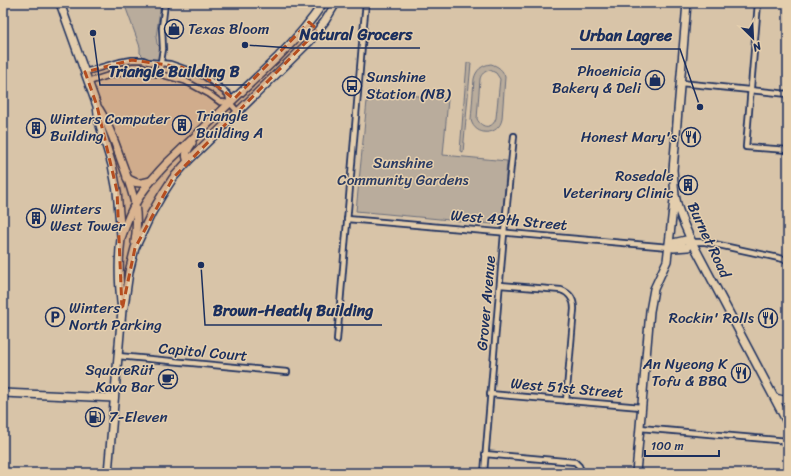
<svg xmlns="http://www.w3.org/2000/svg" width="791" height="476" viewBox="0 0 791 476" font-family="Sriracha,sans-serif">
	<rect width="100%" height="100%" fill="#d8c4a8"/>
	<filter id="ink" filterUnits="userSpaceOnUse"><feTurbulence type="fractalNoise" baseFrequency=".025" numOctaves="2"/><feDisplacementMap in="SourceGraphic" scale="8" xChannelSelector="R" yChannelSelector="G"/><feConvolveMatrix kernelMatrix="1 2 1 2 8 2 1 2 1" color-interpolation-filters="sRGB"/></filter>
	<g filter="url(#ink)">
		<g fill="#b9ac9c" stroke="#6a6e7d" fill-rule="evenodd">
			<path d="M124,3H161L156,37L157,44L161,48L159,59L157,61L147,60L140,53V47Z"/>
			<path d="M467,63H471L463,152L460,151Z"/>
			<path d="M491,64C498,66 503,70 505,77L502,119C499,136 475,137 471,120C471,116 472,111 472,107C473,98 473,88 474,79C476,70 482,65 491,64ZM490,70L496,73L500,79L496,118C493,129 482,129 477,119L480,79C481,74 485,71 490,70Z"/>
			<path d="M368,91L448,99L443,155L507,161L502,225L356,211Z"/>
		</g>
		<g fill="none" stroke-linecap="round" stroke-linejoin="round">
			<defs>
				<g id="street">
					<path d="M758,3L746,147L788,150"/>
					<path d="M85,72L120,62L132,60H143L148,62L170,64L193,72L204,76L215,84L228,94L230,103L238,112"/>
					<path d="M159,74L163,49L162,28L165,3"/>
					<path d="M88,82L110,75L121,73L134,72L159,74L185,81L209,94L220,102L230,103"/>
					<path d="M681,83L788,94"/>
					<path d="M347,219L669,247"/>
					<path d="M692,242H705L788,260"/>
					<path d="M500,285L561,290C570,293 574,300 574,309L566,401"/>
					<path d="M337,340L363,33L366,3"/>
					<path d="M118,356L287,372"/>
					<path d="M490,394L641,407"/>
					<path d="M640,428L788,441"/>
					<path d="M485,454L575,462L579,466L582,473"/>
					<path d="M484,473L504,233L514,136"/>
				</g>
				<g id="secondary">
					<path d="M687,3L673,170C674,179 674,187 675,195C678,212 685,227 692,242L788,424"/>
					<path d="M669,247L673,243L686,240L692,242"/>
					<path d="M669,247L674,248L688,247L692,242"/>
					<path d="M3,393L114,398"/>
					<path d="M775,398L788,401"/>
					<path d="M636,473L650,311L654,289L667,261L674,200"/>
				</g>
				<g id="primary">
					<path d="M60,3L97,106L99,122L112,165L117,191L121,236"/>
					<path d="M99,109C109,125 115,142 121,160C126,174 132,189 135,204C137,217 137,229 135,242"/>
					<path d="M188,161C184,154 188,149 192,143"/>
					<path d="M127,178C136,184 140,184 150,181"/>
					<path d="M124,307L129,272L135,248L151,214L162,195L173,178L188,161L310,41L325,21L336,3"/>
					<path d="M108,473L122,310C119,287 118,262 121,239C122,234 125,229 126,224C135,199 149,182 167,163L278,57C295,40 310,23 323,3"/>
				</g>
			</defs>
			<use href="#street" stroke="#1b2f5e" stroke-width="8"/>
			<use href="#secondary" stroke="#1b2f5e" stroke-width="10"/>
			<use href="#primary" stroke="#1b2f5e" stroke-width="10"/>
			<use href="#street" stroke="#e4cead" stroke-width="4.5"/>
			<use href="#secondary" stroke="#e4cead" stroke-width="7"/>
			<use href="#primary" stroke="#e4cead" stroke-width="7"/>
		</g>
	</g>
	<path fill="#b54e20" fill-opacity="0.2" stroke="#b54e20" stroke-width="3" stroke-dasharray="8 5" stroke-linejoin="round" d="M309,22L318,30L173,178L135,248L122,310L117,191L97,106L85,72L132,60L181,67L204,76L234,99Z"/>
	<defs>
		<symbol id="shop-ring" viewBox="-11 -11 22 22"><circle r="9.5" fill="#e4cead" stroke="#1b2f5e" stroke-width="1.5"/><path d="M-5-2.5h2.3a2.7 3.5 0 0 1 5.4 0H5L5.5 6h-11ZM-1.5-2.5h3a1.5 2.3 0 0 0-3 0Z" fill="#1b2f5e"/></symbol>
		<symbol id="bus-ring" viewBox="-11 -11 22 22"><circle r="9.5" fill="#e4cead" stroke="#1b2f5e" stroke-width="1.5"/><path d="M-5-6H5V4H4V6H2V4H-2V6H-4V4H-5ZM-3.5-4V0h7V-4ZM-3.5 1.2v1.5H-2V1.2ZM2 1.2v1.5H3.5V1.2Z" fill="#1b2f5e"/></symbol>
		<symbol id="building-ring" viewBox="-11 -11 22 22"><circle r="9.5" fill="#e4cead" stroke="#1b2f5e" stroke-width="1.5"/><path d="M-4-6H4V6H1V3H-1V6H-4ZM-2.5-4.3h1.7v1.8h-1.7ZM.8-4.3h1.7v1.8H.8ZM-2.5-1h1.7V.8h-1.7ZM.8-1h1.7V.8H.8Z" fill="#1b2f5e"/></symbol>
		<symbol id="restaurant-ring" viewBox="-11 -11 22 22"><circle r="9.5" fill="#e4cead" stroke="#1b2f5e" stroke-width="1.5"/><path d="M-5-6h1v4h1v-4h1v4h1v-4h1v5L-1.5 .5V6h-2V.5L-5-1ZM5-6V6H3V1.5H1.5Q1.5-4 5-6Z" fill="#1b2f5e"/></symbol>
		<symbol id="parking-ring" viewBox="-11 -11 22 22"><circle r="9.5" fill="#e4cead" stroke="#1b2f5e" stroke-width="1.5"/><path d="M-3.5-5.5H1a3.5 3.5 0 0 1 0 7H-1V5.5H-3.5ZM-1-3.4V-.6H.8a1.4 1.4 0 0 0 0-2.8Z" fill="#1b2f5e"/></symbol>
		<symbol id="cafe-ring" viewBox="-11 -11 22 22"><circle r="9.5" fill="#e4cead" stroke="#1b2f5e" stroke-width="1.5"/><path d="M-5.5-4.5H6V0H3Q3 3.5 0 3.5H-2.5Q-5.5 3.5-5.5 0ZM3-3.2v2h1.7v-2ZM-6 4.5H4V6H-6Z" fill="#1b2f5e"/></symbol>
		<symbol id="fuel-ring" viewBox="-11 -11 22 22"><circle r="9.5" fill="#e4cead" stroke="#1b2f5e" stroke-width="1.5"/><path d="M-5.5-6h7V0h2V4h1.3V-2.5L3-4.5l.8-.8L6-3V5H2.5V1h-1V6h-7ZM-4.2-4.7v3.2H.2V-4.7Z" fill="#1b2f5e"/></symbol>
	</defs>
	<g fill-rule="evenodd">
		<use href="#shop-ring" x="163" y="18" width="22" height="22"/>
		<use href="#shop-ring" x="644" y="69" width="22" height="22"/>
		<use href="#bus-ring" x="341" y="75" width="22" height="22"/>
		<use href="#building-ring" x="171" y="114" width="22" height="22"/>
		<use href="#building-ring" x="25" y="117" width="22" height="22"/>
		<use href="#restaurant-ring" x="680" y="126" width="22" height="22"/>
		<use href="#building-ring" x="677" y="174" width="22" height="22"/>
		<use href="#building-ring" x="25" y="207" width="22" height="22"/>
		<use href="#parking-ring" x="44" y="306" width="22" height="22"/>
		<use href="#restaurant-ring" x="757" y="307" width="22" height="22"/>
		<use href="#restaurant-ring" x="730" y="362" width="22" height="22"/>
		<use href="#cafe-ring" x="157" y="368" width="22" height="22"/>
		<use href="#fuel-ring" x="84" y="406" width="22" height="22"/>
	</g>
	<g text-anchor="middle" stroke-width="3" stroke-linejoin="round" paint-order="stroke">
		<g font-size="15" fill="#1b2f5e" stroke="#e4cead" text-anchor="start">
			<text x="188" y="34">Texas Bloom</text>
			<text x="641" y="76" text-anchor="end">Phoenicia<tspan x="641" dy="17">Bakery &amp; Deli</tspan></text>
			<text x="366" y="82">Sunshine<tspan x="366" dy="17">Station (NB)</tspan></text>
			<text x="196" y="121">Triangle<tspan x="196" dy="17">Building A</tspan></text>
			<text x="50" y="124">Winters Computer<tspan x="50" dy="17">Building</tspan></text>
			<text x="677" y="142" text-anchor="end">Honest Mary's</text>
			<text x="674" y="181" text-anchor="end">Rosedale<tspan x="674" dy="17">Veterinary Clinic</tspan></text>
			<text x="50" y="214">Winters<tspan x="50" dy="17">West Tower</tspan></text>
			<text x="69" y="313">Winters<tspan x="69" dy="17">North Parking</tspan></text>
			<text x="754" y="323" text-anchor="end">Rockin' Rolls</text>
			<text x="727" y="369" text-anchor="end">An Nyeong K<tspan x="727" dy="17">Tofu &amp; BBQ</tspan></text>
			<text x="154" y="375" text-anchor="end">SquareRüt<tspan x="154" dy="17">Kava Bar</tspan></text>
			<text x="109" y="422">7-Eleven</text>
		</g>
		<g font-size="15" fill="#2b3c64" stroke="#e4cead">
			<text x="403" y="168">Sunshine<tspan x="403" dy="17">Community Gardens</tspan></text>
		</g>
		<g font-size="15" fill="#1b2f5e" stroke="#e4cead">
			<text transform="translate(509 220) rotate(5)" y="5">West 49th Street</text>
			<text transform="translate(709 240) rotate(65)" y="5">Burnet Road</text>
			<text transform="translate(486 303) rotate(-85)" y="5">Grover Avenue</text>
			<text transform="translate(203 352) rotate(5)" y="5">Capitol Court</text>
			<text transform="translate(567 388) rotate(5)" y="5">West 51st Street</text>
		</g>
	</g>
	<path fill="none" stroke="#1b2f5e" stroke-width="1.5" d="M245 45L291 48H420M700 107L680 49H571M93 33L100 85H247M201 265L205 325H382"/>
	<g fill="#1b2f5e" stroke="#e4cead" stroke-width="1.5">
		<circle cx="245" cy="45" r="4"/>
		<circle cx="700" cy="107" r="4"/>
		<circle cx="93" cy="33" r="4"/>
		<circle cx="201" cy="265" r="4"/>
	</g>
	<g font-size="16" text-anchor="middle" font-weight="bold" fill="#1b2f5e" stroke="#e4cead" stroke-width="3" stroke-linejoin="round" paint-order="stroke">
		<text x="356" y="40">Natural Grocers</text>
		<text x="626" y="41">Urban Lagree</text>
		<text x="174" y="77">Triangle Building B</text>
		<text x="293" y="316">Brown-Heatly Building</text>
	</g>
	<rect width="791" height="476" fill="none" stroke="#e4cead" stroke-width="16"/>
	<rect x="8" y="8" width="775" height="460" fill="none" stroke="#1b2f5e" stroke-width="1.5" filter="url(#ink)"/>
	<g transform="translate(753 38) rotate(156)" stroke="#e4cead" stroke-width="3" paint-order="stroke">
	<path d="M0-3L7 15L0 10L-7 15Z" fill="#1b2f5e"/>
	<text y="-6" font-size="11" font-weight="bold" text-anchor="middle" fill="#1b2f5e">N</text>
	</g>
	<path d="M645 450v6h74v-6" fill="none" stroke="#1b2f5e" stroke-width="2"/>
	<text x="651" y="450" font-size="12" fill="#1b2f5e" stroke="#e4cead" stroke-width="3" paint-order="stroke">100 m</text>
</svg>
